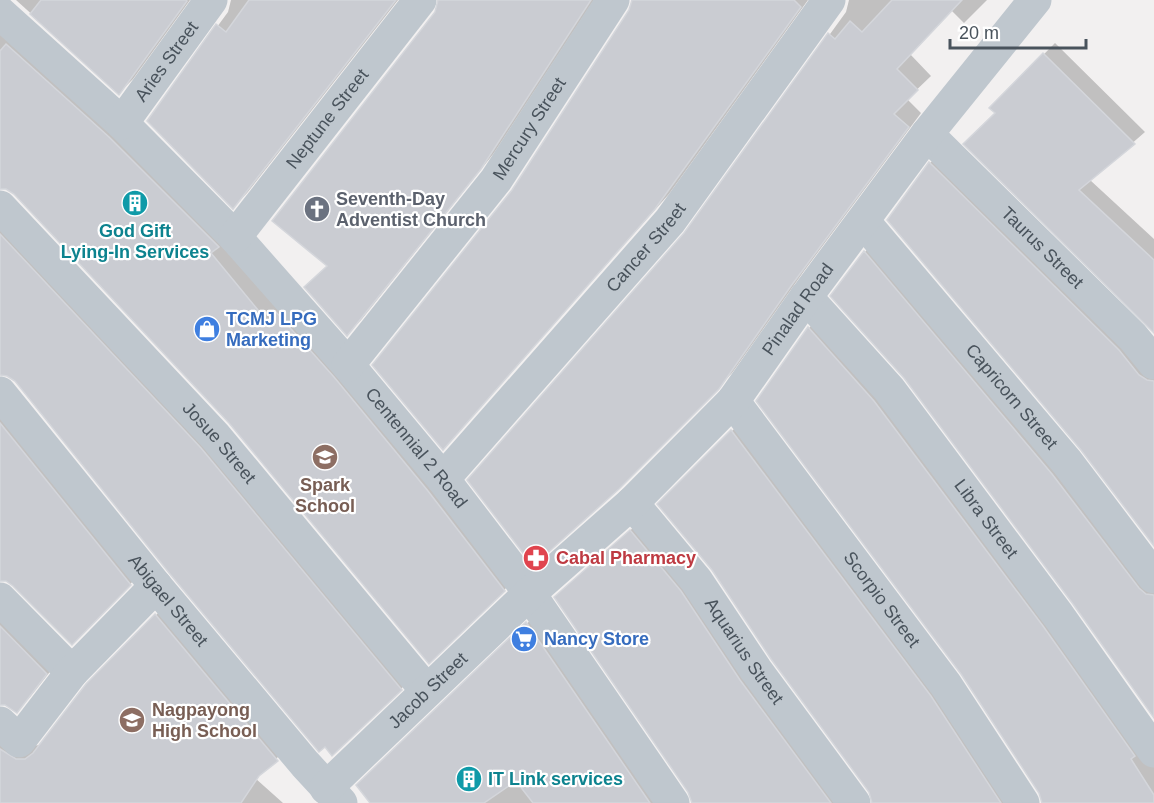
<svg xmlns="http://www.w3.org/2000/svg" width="1154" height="803" viewBox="0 0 1154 803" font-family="Arial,sans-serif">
	<rect width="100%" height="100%" fill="#f2f0f0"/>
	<g fill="#0003">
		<path d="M16,0H190L133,79L119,93Z"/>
		<path d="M231,0H398L247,193L233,207L148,121L228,12Z"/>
		<path d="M440,0H594L494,153L361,320L347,334L329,265Z"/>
		<path d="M633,0H808L669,194L443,448L513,191L630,11Z"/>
		<path d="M849,0H987L964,23L951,10L910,54L931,76L907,99L921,113L804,271L732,373L618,488L686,233L846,12Z"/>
		<path d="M0,12L123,123L518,576L504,590L230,422L15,193L6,188L0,187Z"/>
		<path d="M1055,43L1145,132L1090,180L1154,239V331L991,108Z"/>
		<path d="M941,153L1154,367V543L930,163Z"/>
		<path d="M0,206L414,675L401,689L16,380L8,374L0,373Z"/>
		<path d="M875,241L1154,581V687L1074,603L905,377L832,296L865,252Z"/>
		<path d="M820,317L1154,755V803H1043L1040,792L963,674L758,401L809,328Z"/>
		<path d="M0,392L144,570L72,643L14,584L6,580L0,579Z"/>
		<path d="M743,420L1019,803H874L870,791L713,569L659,504Z"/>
		<path d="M642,520L850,803H693L690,792L567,586Z"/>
		<path d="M0,598L60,659L30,697L17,711L4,703H0Z"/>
		<path d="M170,601L290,746L255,778L283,803H0V722L30,746L41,745L87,685Z"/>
		<path d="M538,613L669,803H372L369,774Z"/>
	</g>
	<g fill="#caccd2" stroke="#d4d6db" stroke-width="1.5">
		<path d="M41,0H186L187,1L119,95L30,14Z"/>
		<path d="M249,0H396L233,209L147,121L216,24L226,32Z"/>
		<path d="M438,0H591L481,169L347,336L304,287L327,266L272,221L435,12Z"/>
		<path d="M632,0H794L801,7L655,209L443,450L372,365L512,190L629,10Z"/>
		<path d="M892,0H962L897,69L918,90L894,114L909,127L791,286L719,389L619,489L533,566L467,480L684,233L828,33L835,39L850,21L862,32Z"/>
		<path d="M6,44L109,137L219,247L211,253L267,321L276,312L334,377L428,491L505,591L429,664L229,423L14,194L6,189H0V51Z"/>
		<path d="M1043,53L1135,144L1079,190L1154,260V333L963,144L995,113L989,108Z"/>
		<path d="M929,162L1119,350L1139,375L1147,380L1154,381V546L1081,450L887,220Z"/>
		<path d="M0,234L201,448L402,690L332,756L325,747L319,752L170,574L15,381L7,376L0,375Z"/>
		<path d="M864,251L1052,474L1139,588L1146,594L1154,595V718L1073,604L904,378L830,296Z"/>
		<path d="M808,327L874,401L1043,626L1135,756L1131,759L1154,795V803H1042L1039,793L961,674L756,401Z"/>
		<path d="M0,423L131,585L72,645L13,586L6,581H0Z"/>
		<path d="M731,430L931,696L1001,803H872L869,792L771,659L712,570L657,504Z"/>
		<path d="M630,530L681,591L740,680L831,803H692L688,792L554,597Z"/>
		<path d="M155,614L278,761L259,776L241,803H0V749L16,759H25L33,753L86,684Z"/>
		<path d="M526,622L650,803H533L516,781L484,803H370L356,785Z"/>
		<path d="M0,626L47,674L17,713L5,705H0Z"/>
	</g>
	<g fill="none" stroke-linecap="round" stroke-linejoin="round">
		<g stroke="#bfc7ce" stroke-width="33">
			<path id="s1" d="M0,13L122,123L235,237L348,365L443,479L518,577L673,803"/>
			<path id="s2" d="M122,123L211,0"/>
			<path id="s3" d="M927,134L1133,337L1154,363"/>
			<path id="s4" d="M0,207L215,436L427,691"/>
			<path id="s5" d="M863,221L1067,462L1154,577"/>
			<path id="s6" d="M235,237L420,0"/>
			<path id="s7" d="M806,297L889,389L1058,615L1154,751"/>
			<path id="s8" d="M348,365L496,180L613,0"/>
			<path id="s9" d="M0,393L156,586L305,764L341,803"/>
			<path id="s10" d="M733,401L946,685L1023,803"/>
			<path id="s11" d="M443,479L670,221L829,0"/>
			<path id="s12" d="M632,503L696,580L756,670L854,803"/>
			<path d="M0,599L72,672"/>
			<path d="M0,723L19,741L72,672L156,586"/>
			<path id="s13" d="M326,788L530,593L632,503L733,401L806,297L927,134L1035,0"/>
		</g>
	</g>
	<defs>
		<symbol id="building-disc" viewBox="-11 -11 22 22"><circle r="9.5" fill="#0f9aa8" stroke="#fff"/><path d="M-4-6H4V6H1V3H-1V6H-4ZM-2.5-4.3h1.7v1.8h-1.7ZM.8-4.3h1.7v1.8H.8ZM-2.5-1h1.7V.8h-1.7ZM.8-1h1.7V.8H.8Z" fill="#fff"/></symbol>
		<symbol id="church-disc" viewBox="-11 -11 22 22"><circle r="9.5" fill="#6b7280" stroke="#fff"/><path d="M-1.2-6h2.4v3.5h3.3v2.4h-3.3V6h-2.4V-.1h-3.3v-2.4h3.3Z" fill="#fff"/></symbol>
		<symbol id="shop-disc" viewBox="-11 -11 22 22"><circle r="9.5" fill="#3f7fe0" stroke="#fff"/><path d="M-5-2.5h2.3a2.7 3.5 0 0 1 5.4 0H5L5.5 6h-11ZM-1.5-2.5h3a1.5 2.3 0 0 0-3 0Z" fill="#fff"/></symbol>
		<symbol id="school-disc" viewBox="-11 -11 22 22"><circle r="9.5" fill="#8d6e63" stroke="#fff"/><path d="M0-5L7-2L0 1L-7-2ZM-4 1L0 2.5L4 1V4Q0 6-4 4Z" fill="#fff"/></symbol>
		<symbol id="pharmacy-disc" viewBox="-11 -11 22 22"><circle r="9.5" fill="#e0444e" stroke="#fff"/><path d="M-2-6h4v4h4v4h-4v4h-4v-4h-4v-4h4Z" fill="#fff"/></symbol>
		<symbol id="supermarket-disc" viewBox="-11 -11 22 22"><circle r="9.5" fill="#3f7fe0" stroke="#fff"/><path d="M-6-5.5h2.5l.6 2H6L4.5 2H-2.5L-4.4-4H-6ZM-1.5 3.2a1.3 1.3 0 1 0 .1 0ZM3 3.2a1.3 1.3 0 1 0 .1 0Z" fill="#fff"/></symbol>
	</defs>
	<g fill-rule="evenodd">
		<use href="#building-disc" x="120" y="188" width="30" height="30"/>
		<use href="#church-disc" x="302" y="194" width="30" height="30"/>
		<use href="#shop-disc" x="192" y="314" width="30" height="30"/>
		<use href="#school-disc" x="310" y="442" width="30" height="30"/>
		<use href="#pharmacy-disc" x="521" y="543" width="30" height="30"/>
		<use href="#supermarket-disc" x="509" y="624" width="30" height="30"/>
		<use href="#school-disc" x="117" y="705" width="30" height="30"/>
		<use href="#building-disc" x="454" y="764" width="30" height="30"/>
	</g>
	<g text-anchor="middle" stroke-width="4.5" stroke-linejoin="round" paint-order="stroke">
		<g font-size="18" fill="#49535c" stroke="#fff">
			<text dy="6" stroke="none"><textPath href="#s2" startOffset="76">Aries Street</textPath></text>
			<text dy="6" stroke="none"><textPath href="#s6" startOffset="150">Neptune Street</textPath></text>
			<text dy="6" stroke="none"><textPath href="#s8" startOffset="298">Mercury Street</textPath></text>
			<text dy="6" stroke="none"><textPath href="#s11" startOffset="308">Cancer Street</textPath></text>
			<text dy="6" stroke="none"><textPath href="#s3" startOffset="162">Taurus Street</textPath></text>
			<text dy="6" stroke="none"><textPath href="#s13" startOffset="674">Pinalad Road</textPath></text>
			<text dy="6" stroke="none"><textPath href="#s5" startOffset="230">Capricorn Street</textPath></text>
			<text dy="6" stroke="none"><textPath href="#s4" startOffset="322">Josue Street</textPath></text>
			<text dy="6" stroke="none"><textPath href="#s1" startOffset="603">Centennial 2 Road</textPath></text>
			<text dy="6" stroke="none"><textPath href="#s7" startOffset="286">Libra Street</textPath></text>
			<text dy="6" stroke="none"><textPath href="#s9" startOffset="267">Abigael Street</textPath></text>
			<text dy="6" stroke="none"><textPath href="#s10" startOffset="248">Scorpio Street</textPath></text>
			<text dy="6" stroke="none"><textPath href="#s12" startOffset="186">Aquarius Street</textPath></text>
			<text dy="6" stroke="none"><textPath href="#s13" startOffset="141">Jacob Street</textPath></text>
		</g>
		<g font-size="18" font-weight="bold" fill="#5b616d" stroke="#fff" text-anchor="start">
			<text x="336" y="205">Seventh-Day<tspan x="336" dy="21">Adventist Church</tspan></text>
		</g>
		<g font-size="18" font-weight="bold" fill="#0d838f" stroke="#fff">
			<text x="135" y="237">God Gift<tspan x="135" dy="21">Lying-In Services</tspan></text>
			<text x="488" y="785" text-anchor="start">IT Link services</text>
		</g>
		<g font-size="18" font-weight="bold" fill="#366cbe" stroke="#fff" text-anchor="start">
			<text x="226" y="325">TCMJ LPG<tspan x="226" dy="21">Marketing</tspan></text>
			<text x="544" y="645">Nancy Store</text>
		</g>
		<g font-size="18" font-weight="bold" fill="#785e54" stroke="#fff">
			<text x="325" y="491">Spark<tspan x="325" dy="21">School</tspan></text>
			<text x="152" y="716" text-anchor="start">Nagpayong<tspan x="152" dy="21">High School</tspan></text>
		</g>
		<g font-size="18" font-weight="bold" fill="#be3a42" stroke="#fff" text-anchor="start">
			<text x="556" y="564">Cabal Pharmacy</text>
		</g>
	</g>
	<path d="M950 39v9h136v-9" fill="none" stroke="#49535c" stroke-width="3"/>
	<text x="959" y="39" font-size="18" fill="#49535c" stroke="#ffffff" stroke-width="4.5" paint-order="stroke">20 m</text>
</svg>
